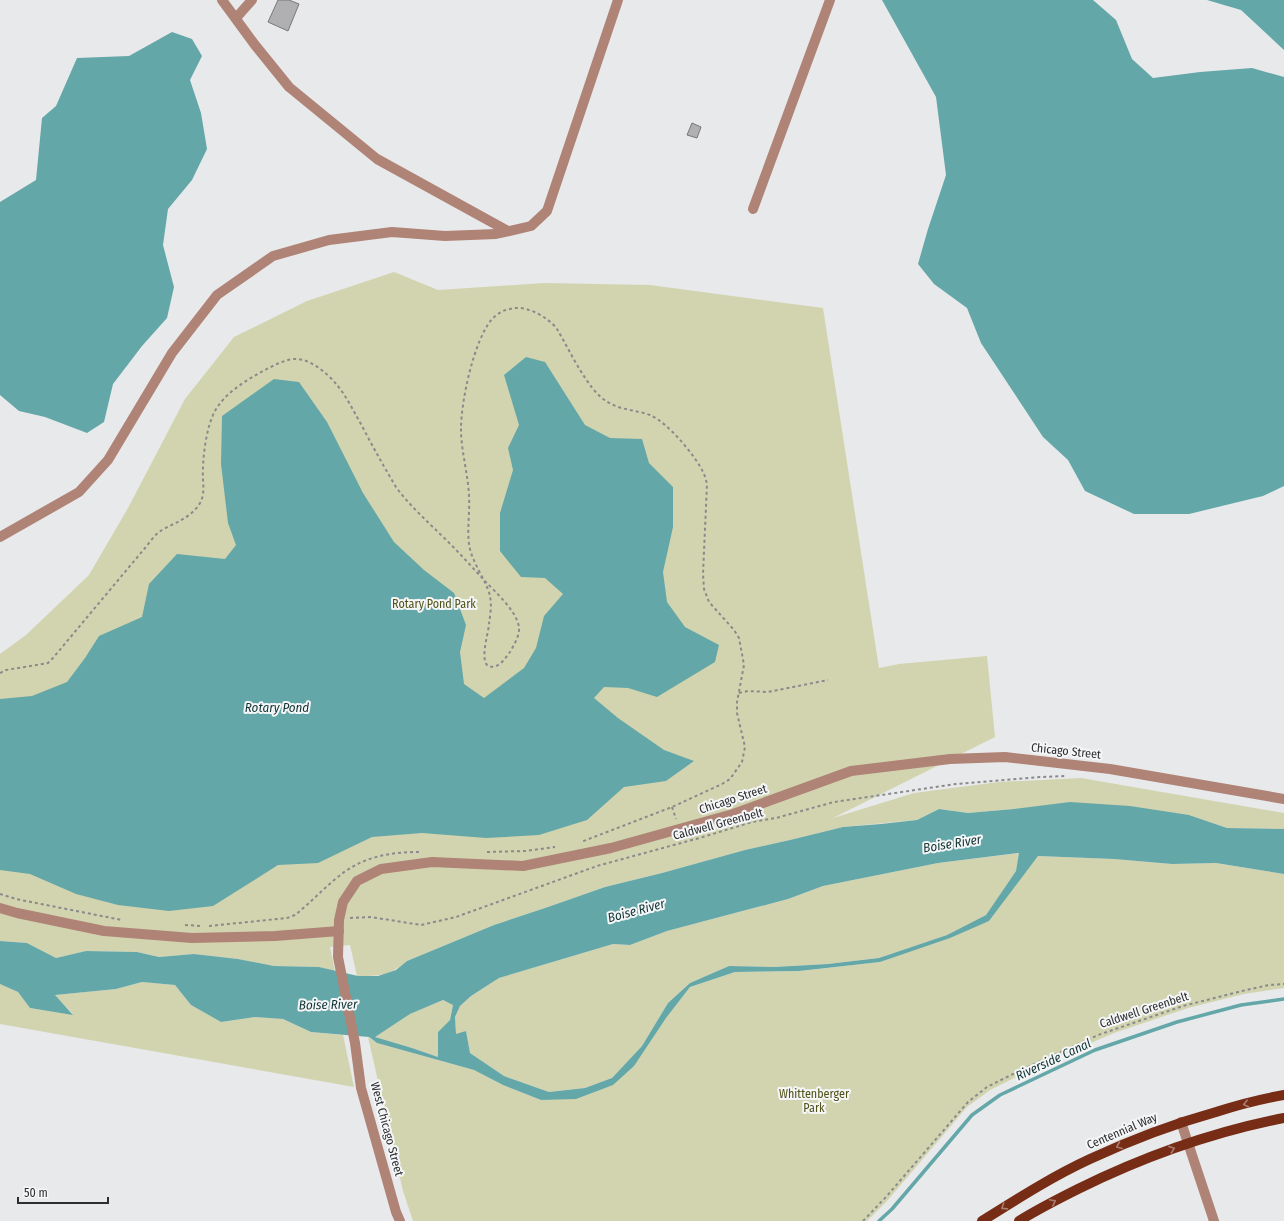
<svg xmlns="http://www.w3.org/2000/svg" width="1284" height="1221" viewBox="0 0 1284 1221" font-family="'Fira Sans Condensed',sans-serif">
	<rect width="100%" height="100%" fill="#e8e9eb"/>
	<g fill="#d2d4af">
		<path d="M394,272L438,290L544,283L650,285L823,308L879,668L899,664L987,656L995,737L833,818L914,793L999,782L1081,778L1284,813V829L1227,828L1189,815L1014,809L968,813L939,809L917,820L843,827L790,840L745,850L662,873L605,887L548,907L494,925L407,961C389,976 379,976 357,976L350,945L330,947L335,971L319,967L274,966L238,959L194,954L159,957L137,952L86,951L56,958L27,943L0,941V654L26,635L89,575L128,508L185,399L234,337L307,301Z"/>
		<path d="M1020,853L1016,871L986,915L947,935L879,958L828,964L774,967L729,966L690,983L668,1003L642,1046L612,1078L585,1088L549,1092L504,1076L470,1053L466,1031L456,1035L455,1017L460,1006L471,996L499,978L613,944L630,945L667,931L788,899L823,886L938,863Z"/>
		<path d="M1037,856L1114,859L1172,864L1216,863L1284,874V988L1244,994L1188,1008L1114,1033L1042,1064L990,1090L967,1107L887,1201L867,1221H413L403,1191L368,1037L377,1043L474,1070L503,1085L541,1100L613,1085L690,987L735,972L799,971L880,962L989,921Z"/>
		<path d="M142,982L175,985L191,1005L221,1022L255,1017L283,1019L311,1032L343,1035L354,1087L0,1024V984L18,992L30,1008L73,1014L54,995L116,989Z"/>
		<path d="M443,1000L453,1004L450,1020L438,1032V1057L412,1048L374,1037L410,1014Z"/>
	</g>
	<g fill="#64a7a8" fill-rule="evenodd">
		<path d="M882,0H1093L1116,20L1132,59L1153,78L1200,72L1252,68L1284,77V486L1263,496L1189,514H1134L1085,491L1068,460L1043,437L981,343L967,308L934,284L918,264L928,229L946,175L936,97Z"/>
		<path d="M1207,0H1284V50L1241,10Z"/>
		<path d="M172,32L192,39L202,56L190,80L201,113L207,149L192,180L168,209L163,245L174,287L167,318L142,346L113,384L104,422L87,433L45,417L19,411L0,395V202L36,180L42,118L56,106L77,58L129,56Z"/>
		<path d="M526,357L545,362L585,425L610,438L642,439L649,463L673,487V527L663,572L667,602L685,627L719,645L715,662L657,697L628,688L604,687L594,698L618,718L664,750L694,761L666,781L624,787L587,820L539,835L486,838L422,833L372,837L318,863L278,865L213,906L169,911L118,905L76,894L30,874L0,870V699L32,696L67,682L85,658L99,636L142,617L149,584L177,554L225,559L236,545L228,523L221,464L222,416L274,379L299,382L327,422L363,493L394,542L424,570L454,593L466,625L460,652L464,684L484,698L524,668L536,648L544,616L563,594L545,578L521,577L500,551V513L513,470L508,448L519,425L504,375Z"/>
		<path d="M1070,802L1130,806L1189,815L1227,828L1284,829V874L1216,863L1172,864L1114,859L1038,856L989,921L950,938L880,962L799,971L735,972L690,987L666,1018L634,1066L613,1085L576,1099L541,1100L503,1085L474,1070L377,1043L369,1037L311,1032L283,1019L255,1017L221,1022L191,1005L175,985L142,982L116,989L55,995L73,1015L30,1008L18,992L0,984V941L27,943L56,958L86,951L137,952L159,957L194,954L238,959L274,966L319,967L358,976H378L396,970L407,961L494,925L548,907L605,887L662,873L745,850L790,840L843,827L881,824L917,820L939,809L968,813L1014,809ZM1019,853L1016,871L986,915L947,935L879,958L828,964L774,967L729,966L690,983L668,1003L642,1046L612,1078L585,1088L549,1092L504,1076L470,1053L466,1031L456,1034L455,1017L460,1006L471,996L499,978L613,944L630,945L667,931L788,899L823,886L938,863ZM443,1000L453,1005L450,1020L438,1032V1057L412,1048L375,1037L410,1014Z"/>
	</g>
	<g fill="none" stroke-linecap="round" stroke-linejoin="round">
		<path stroke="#64a7a8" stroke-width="3.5" d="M879,1221L892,1209L972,1115L1000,1095L1095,1050L1177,1022L1241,1005L1284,999"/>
	</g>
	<g fill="#b0afb1" stroke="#787779">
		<path d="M278,0H289L299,4L288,31L268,22Z"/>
		<path d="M692,123L701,127L697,138L687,135Z"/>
	</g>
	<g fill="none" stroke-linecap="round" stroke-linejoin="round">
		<g stroke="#898a8c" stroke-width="2" stroke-dasharray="3 3" stroke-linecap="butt">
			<path d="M0,673L6,670L48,663L53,658L145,548C150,542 155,534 162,530C176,522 191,518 200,503C206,492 202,481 203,470C203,454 207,425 215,411C225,393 245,381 263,371C273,366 283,360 294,359C310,358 327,373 337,385C347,397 354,412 362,426C373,447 384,467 396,487C409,505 425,519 440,534C456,549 470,565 485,581C496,593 516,610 519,627C520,635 514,645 510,652C506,657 502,664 496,666C475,673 489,632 489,624C490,616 492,605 490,597C490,594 488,590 487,587C481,573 471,559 469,544C467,528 470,512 469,496C468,473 461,451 461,429C461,401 474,340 492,319C497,314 503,310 510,309C525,304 548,317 557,329C569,349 587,389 606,401C619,410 636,410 650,415C667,422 695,455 703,472C705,476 706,480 707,484L703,574L704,589L709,602L734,630L739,638L744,665L737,702V713L745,747L742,762L730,779L722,784L672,807L581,842"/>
			<path d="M739,693L748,691L768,692L828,680"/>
			<path d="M672,807L676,819"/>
			<path d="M487,852L525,851L555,847"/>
			<path d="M0,894L16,899L122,920"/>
			<path d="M350,918L371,917L421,925L456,917L597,866L703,837L752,822L776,818L834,802L956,784L1040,777L1067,776"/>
			<path d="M185,925L202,926"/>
			<path d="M209,926L287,918L295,915C317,898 336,873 362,862C380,854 400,852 419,852"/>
			<path d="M863,1221L886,1197L968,1102L987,1087L1019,1071L1098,1035L1183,1006L1242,991L1269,985L1284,984"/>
		</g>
		<g stroke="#af8376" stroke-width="10">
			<path d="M222,0L255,45L289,87L377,159L508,231"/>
			<path d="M236,18L252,0"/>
			<path d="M753,209L830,0"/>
			<path d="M0,537L79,492L108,460L172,353L217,295L273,256L329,240L392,232L445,236L496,234L531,226L547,211L618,0"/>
			<path d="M0,908L17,913L104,931L192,938L275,936L339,931"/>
			<path d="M1181,1122L1214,1221"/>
			<path d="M400,1221L396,1212L361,1088L355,1043L338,957L339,920L343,902L357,881L381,869L432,862L523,866L611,848L733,814L851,771L950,759L1005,757L1110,769L1284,799"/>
		</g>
		<g stroke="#762c15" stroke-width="10">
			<path d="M982,1221C1017,1199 1053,1176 1090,1159C1131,1140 1173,1124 1216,1112C1238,1105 1261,1099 1284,1095"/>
			<path d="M1019,1221C1038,1209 1058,1199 1078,1189C1143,1157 1212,1132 1284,1118"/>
		</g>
	</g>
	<defs><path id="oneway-chevron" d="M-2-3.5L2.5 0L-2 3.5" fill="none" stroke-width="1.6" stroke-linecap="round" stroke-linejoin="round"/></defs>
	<g stroke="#a97d70">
		<use href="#oneway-chevron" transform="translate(1246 1104) rotate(167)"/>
		<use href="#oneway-chevron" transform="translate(1119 1146) rotate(157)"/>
		<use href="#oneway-chevron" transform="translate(1172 1149) rotate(-20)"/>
		<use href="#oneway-chevron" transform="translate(1053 1202) rotate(-27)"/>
		<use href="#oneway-chevron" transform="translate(1004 1207) rotate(147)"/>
	</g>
	<g text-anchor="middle" stroke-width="4" stroke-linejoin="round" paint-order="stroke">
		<g font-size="12" fill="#515217" stroke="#f5f6f8">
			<text x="434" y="608">Rotary Pond Park</text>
			<text x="814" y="1098">Whittenberger<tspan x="814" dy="14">Park</tspan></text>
		</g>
		<g font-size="12" fill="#2d2e2f" stroke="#f5f6f8">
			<text transform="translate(1066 751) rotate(6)" y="4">Chicago Street</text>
			<text transform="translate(733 799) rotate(-18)" y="4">Chicago Street</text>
			<text transform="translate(718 824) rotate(-15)" y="4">Caldwell Greenbelt</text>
			<text transform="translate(1144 1010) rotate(-18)" y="4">Caldwell Greenbelt</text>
			<text transform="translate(387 1129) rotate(75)" y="4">West Chicago Street</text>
			<text transform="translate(1122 1131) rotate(-23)" y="4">Centennial Way</text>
		</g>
		<g font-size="13" font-style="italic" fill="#113434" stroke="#f5f6f8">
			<text x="277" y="712">Rotary Pond</text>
			<text transform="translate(952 843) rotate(-9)" y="5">Boise River</text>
			<text transform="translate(636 910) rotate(-15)" y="5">Boise River</text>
			<text transform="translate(328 1004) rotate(-1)" y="5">Boise River</text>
			<text transform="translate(1053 1059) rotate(-25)" y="5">Riverside Canal</text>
		</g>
	</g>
	<path d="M18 1197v6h90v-6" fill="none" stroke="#2d2e2f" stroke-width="2"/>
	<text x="24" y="1197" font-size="12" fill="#2d2e2f" stroke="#f5f6f8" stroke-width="3" paint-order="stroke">50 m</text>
</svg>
